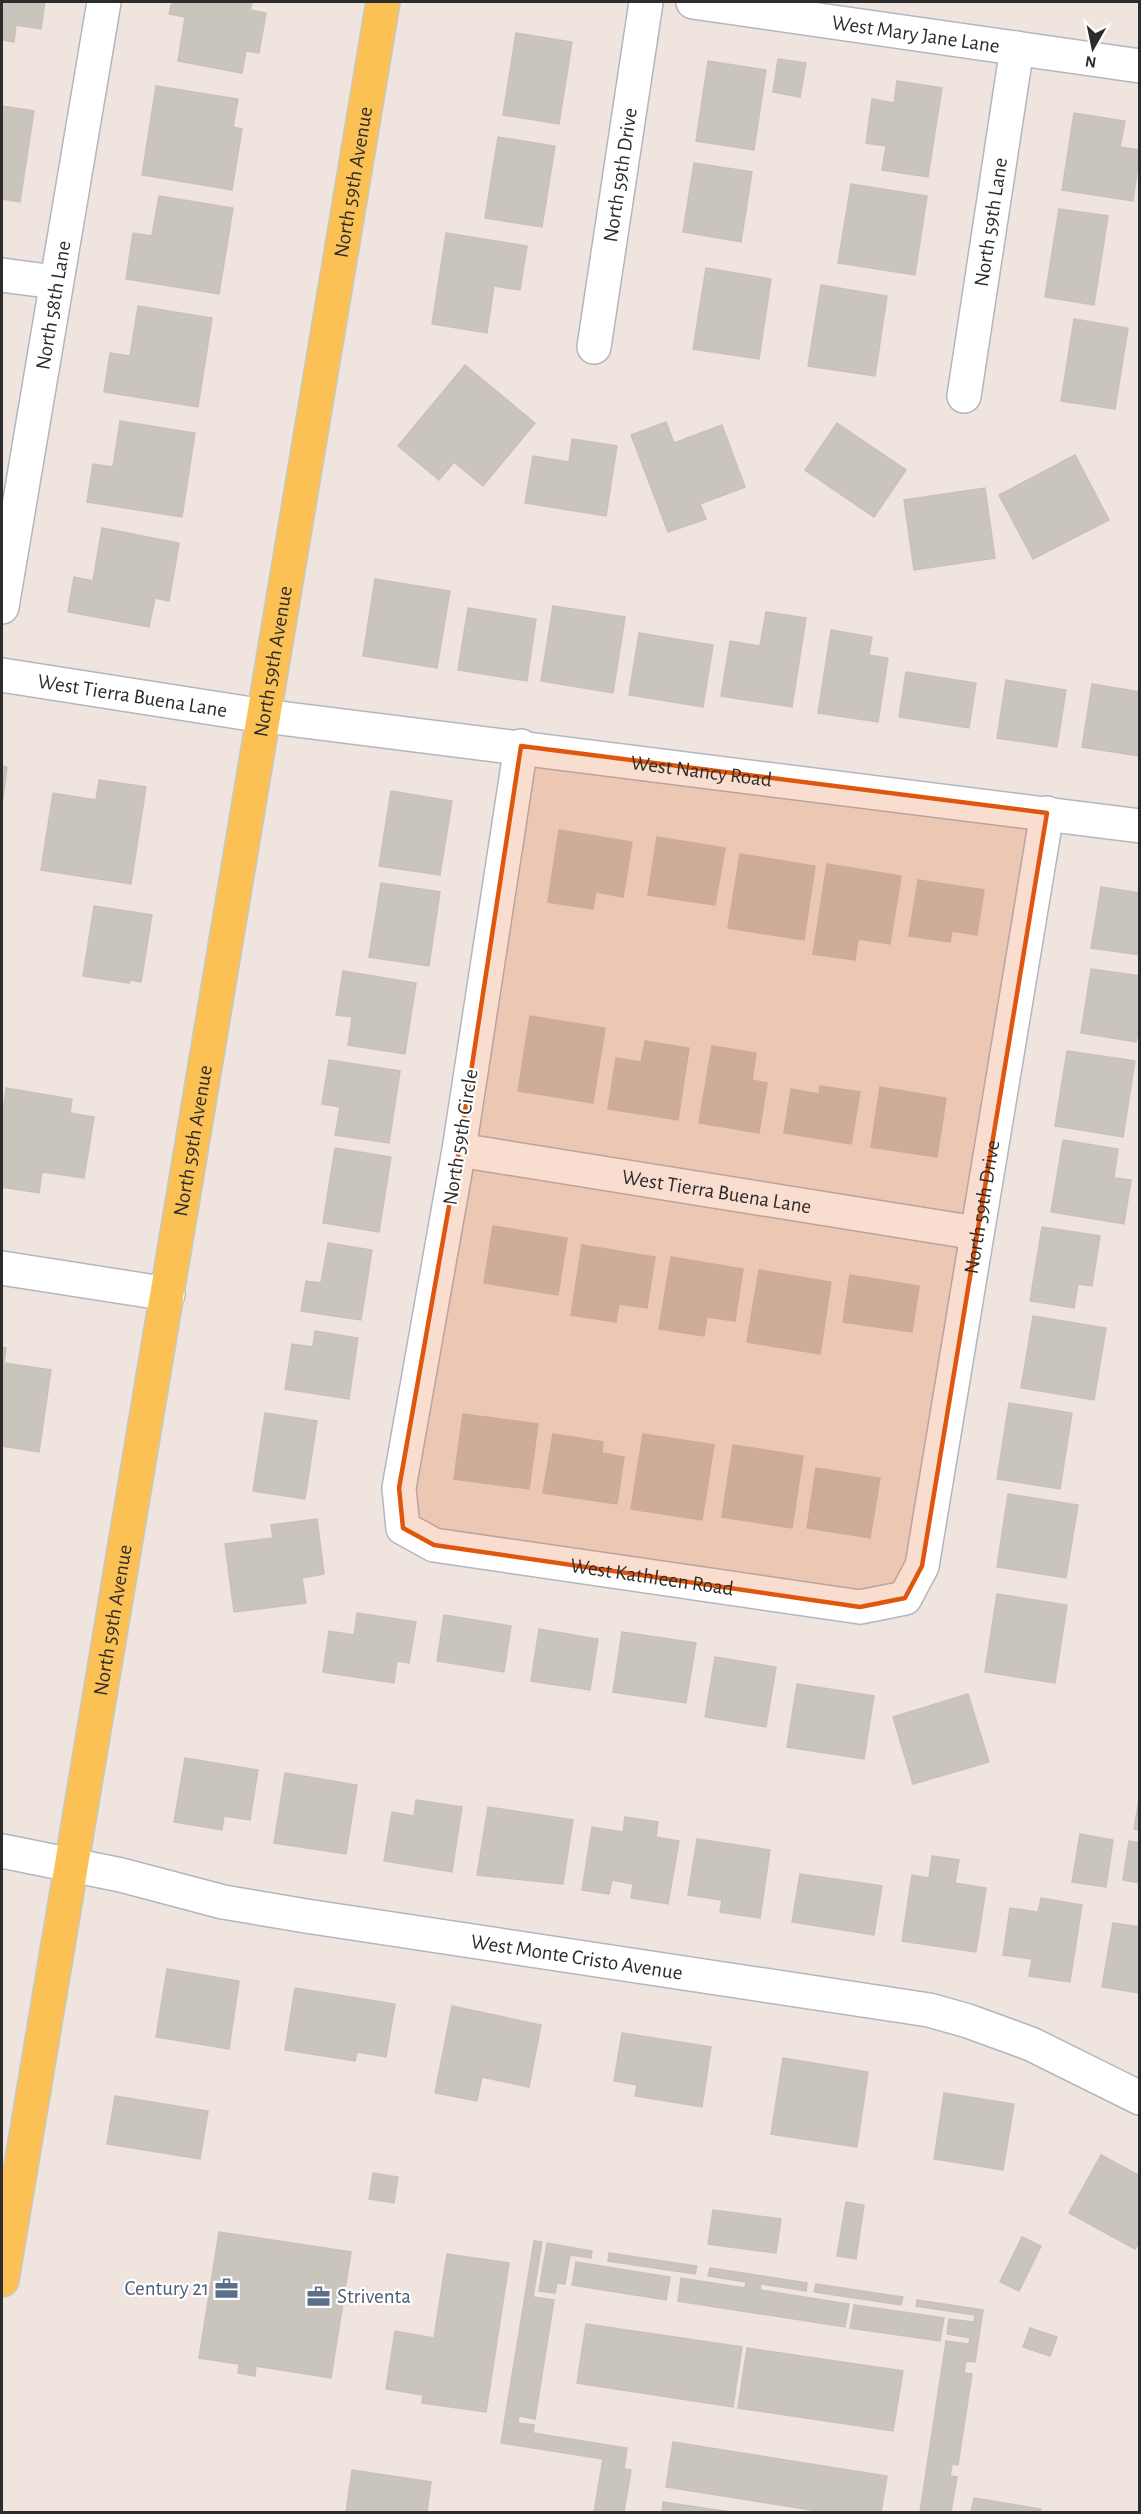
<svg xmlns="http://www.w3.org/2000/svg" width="1141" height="2514" viewBox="0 0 1141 2514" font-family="'Alegreya Sans',sans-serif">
	<rect width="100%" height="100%" fill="#efe5de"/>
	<g fill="#c9c4bc" stroke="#cbc1b7" stroke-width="1.5">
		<path d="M2,2H45L41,29L16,25L14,42L2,40Z"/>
		<path d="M172,2H252L250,10L266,13L259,53L246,51L242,73L178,61L185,17L169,14Z"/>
		<path d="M516,33L572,42L559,124L503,115Z"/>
		<path d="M778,59L806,63L800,97L773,92Z"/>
		<path d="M708,61L766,70L754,150L696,141Z"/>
		<path d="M897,81L942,88L928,177L882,170L886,146L866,143L872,99L894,103Z"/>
		<path d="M156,86L238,99L233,127L242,129L232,190L142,175Z"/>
		<path d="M2,106L34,111L20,202L2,199Z"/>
		<path d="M1074,113L1125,121L1120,147L1140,150L1133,201L1062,190Z"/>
		<path d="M498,137L555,146L542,227L485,218Z"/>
		<path d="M694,163L752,172L741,242L683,232Z"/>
		<path d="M851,184L927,196L915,275L838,263Z"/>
		<path d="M159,196L233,208L219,294L126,279L133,233L152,236Z"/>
		<path d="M1059,209L1108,216L1094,305L1045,297Z"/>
		<path d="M446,233L527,246L520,290L494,286L487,333L432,324Z"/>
		<path d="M706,268L771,279L759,359L693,349Z"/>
		<path d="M821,285L887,296L875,376L808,366Z"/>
		<path d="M138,306L212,318L198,407L104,392L110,353L130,356Z"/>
		<path d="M1074,319L1128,328L1115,409L1061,401Z"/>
		<path d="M465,365L535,423L483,486L454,462L439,480L398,446Z"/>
		<path d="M120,421L195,433L182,517L87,502L93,464L113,467Z"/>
		<path d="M666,422L674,443L722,425L745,487L700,504L706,519L668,532L631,435Z"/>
		<path d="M837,423L906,470L874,517L805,470Z"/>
		<path d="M572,439L617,446L606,516L525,503L533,456L569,462Z"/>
		<path d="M1075,455L1109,520L1033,559L999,495Z"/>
		<path d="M985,488L995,558L914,570L904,500Z"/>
		<path d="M102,528L179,543L169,601L155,598L149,627L68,612L74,577L93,581Z"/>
		<path d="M375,579L450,591L437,668L363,656Z"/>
		<path d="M553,606L625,617L613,693L541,681Z"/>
		<path d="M468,608L536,619L527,681L458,670Z"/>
		<path d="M766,612L806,618L792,707L721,696L730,641L760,646Z"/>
		<path d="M831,630L872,637L869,655L888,658L878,722L818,713Z"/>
		<path d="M639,633L713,645L703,707L629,695Z"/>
		<path d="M906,672L976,683L969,728L899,717Z"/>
		<path d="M1006,680L1066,690L1057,747L997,738Z"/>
		<path d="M1092,684L1140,692V756L1082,747Z"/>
		<path d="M2,766L7,767L2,805Z"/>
		<path d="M99,780L146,787L131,884L41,870L53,793L96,800Z"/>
		<path d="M391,791L452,801L440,875L379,866Z"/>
		<path d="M559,830L632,842L623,897L596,892L593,909L548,902Z"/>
		<path d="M657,837L725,848L715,905L648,895Z"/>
		<path d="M740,854L815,866L804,940L728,928Z"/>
		<path d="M827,864L901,876L890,944L858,939L855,960L813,954Z"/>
		<path d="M918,880L984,890L977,935L952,931L950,942L909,936Z"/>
		<path d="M381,883L440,892L429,966L369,957Z"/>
		<path d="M1101,887L1140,893V955L1091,948Z"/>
		<path d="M94,906L152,915L141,982L130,980L129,983L83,976Z"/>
		<path d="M1091,969L1140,976V1022L1136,1042L1081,1033Z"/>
		<path d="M343,971L416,983L405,1054L348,1045L352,1017L336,1015Z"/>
		<path d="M530,1016L605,1028L593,1103L518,1091Z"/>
		<path d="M645,1041L689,1048L678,1120L608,1109L616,1058L641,1062Z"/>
		<path d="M712,1046L756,1053L752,1080L767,1083L759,1133L699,1123Z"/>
		<path d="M1067,1051L1135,1061L1123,1137L1055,1126Z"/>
		<path d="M329,1060L400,1071L389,1143L335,1135L340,1107L322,1104Z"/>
		<path d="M820,1086L860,1092L851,1144L784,1133L791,1089L819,1094Z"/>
		<path d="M880,1087L946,1098L937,1157L871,1147Z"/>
		<path d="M6,1088L72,1099L70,1113L94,1117L84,1178L42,1172L39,1193L2,1187V1118Z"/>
		<path d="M1063,1140L1118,1149L1114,1178L1131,1180L1124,1224L1051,1212Z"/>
		<path d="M335,1148L391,1157L379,1232L323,1223Z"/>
		<path d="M493,1226L567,1238L558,1295L484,1283Z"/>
		<path d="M1042,1227L1100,1236L1092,1286L1078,1284L1074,1308L1030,1301Z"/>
		<path d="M328,1243L372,1250L361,1320L301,1311L306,1281L321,1283Z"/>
		<path d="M582,1245L655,1257L647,1308L619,1304L616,1322L571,1315Z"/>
		<path d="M671,1257L743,1269L735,1321L707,1317L704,1336L659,1329Z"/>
		<path d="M759,1270L831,1282L820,1354L747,1342Z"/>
		<path d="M850,1275L919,1286L912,1332L843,1322Z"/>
		<path d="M1033,1316L1106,1328L1094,1400L1021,1388Z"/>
		<path d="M315,1331L358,1338L349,1399L285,1389L292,1344L313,1347Z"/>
		<path d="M2,1347L6,1348L4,1363L51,1370L39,1452L2,1446Z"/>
		<path d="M1009,1403L1072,1413L1060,1489L997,1479Z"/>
		<path d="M265,1413L317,1421L305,1499L253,1491Z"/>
		<path d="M463,1414L538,1424L529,1489L454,1479Z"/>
		<path d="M553,1434L603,1442L602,1453L624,1457L617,1504L543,1493Z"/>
		<path d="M643,1434L714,1445L702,1520L631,1509Z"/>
		<path d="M733,1445L803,1456L792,1528L722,1517Z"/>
		<path d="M816,1468L880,1478L870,1538L807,1528Z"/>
		<path d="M1008,1494L1078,1505L1066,1578L997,1567Z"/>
		<path d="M317,1519L324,1574L302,1578L306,1603L234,1612L225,1544L273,1538L271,1525Z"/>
		<path d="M997,1594L1067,1605L1055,1683L985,1672Z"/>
		<path d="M357,1613L416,1622L409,1663L397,1661L394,1683L323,1672L329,1631L354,1635Z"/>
		<path d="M444,1615L511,1626L504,1672L437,1661Z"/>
		<path d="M539,1629L598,1639L590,1690L531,1681Z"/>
		<path d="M622,1632L696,1643L686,1703L613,1692Z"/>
		<path d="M715,1657L776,1667L766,1727L705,1717Z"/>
		<path d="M797,1684L874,1696L864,1759L787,1747Z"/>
		<path d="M968,1694L989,1762L913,1784L893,1717Z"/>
		<path d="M185,1758L258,1770L250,1820L224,1816L222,1830L174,1822Z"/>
		<path d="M285,1773L357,1785L346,1854L274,1843Z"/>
		<path d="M1140,1794V1830L1134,1829Z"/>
		<path d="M416,1800L462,1807L452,1872L384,1861L392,1812L414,1816Z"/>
		<path d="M488,1807L573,1820L563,1884L477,1875Z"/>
		<path d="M625,1817L658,1822L656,1837L679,1841L668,1904L631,1898L633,1884L612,1880L609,1894L582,1890L592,1827L623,1832Z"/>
		<path d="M1080,1834L1113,1840L1106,1887L1072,1882Z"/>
		<path d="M697,1839L770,1850L760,1918L720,1912L722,1900L688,1895Z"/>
		<path d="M1129,1841L1140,1843V1883L1123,1880Z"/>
		<path d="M932,1856L959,1860L955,1883L986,1888L976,1952L902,1941L912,1875L929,1878Z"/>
		<path d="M800,1874L882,1886L874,1935L792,1922Z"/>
		<path d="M1041,1898L1082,1905L1070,1982L1029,1976L1032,1959L1003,1955L1010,1908L1038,1912Z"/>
		<path d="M1113,1923L1140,1927V1993L1102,1987Z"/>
		<path d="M167,1969L239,1981L229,2049L156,2037Z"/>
		<path d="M295,1988L395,2004L386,2057L357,2052L355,2061L285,2050Z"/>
		<path d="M452,2006L541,2025L529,2087L482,2077L477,2101L435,2093Z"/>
		<path d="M622,2033L711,2047L702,2107L635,2096L637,2085L614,2081Z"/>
		<path d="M783,2058L868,2072L857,2147L771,2134Z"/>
		<path d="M944,2093L1014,2104L1003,2170L934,2159Z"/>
		<path d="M115,2096L208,2111L200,2159L107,2144Z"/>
		<path d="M1101,2155L1140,2176V2241L1135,2249L1069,2213Z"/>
		<path d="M373,2173L398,2177L394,2203L369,2199Z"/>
		<path d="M846,2202L864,2205L856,2259L837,2256Z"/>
		<path d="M713,2210L781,2219L776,2253L708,2244Z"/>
		<path d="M219,2232L351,2252L331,2378L256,2366L255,2376L238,2373L239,2364L199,2358Z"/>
		<path d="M1022,2237L1041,2246L1019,2291L1000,2282Z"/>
		<path d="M534,2241L542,2242L533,2297L554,2300L535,2419L519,2416L518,2423L534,2425L533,2433L627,2448L624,2469L631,2470L624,2512H594L603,2459L501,2443Z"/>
		<path d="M547,2243L592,2251L591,2258L570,2255L565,2284L557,2283L555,2293L539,2291Z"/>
		<path d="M609,2253L697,2266L695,2274L608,2261Z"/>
		<path d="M447,2254L509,2263L486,2412L422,2403L423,2395L386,2389L395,2331L434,2338Z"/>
		<path d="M576,2262L670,2277L666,2300L572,2285Z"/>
		<path d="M710,2268L807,2283L806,2291L761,2284L760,2290L849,2304L845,2327L678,2301L681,2278L745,2288L746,2282L708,2276Z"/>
		<path d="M816,2284L903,2297L901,2305L814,2292Z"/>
		<path d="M917,2300L983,2310L975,2362L966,2361L964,2373L972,2374L958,2465L952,2464L950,2476L957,2477L951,2512H920L946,2341L969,2344L970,2338L947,2334L949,2319L974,2322L975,2315L916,2306Z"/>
		<path d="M854,2305L944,2318L940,2341L850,2328Z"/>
		<path d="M586,2324L742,2347L733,2407L577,2383Z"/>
		<path d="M1030,2328L1057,2337L1050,2356L1023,2347Z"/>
		<path d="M747,2348L903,2371L893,2431L738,2408Z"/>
		<path d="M673,2442L887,2476L881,2512H824L666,2487Z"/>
		<path d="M352,2470L431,2482L427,2512H346Z"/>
		<path d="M974,2498L1041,2509L1040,2512H971Z"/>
		<path d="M663,2502L731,2512H662Z"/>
	</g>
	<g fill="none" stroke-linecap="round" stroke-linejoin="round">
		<defs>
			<g id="minor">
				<path id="s1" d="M693,2L1140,66"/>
				<path d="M2,275L55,282"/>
				<path id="s2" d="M594,347L646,2"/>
				<path id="s3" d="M964,396L1017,48"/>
				<path id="s4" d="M2,607L104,2"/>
				<path id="s5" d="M2,675L264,716L1140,826"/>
				<path id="s6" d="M521,746L459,1150L399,1488L403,1528L434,1545L860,1607L905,1598L922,1566L1047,813"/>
				<path id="s7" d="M459,1150L976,1233"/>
				<path d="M2,1268L168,1294"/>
				<path id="s8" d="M2,1851L121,1875L223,1902L306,1916L929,2010L968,2021L1031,2044L1140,2098"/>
			</g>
			<g id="major">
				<path id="s9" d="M2,2280L383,2"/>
			</g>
		</defs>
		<use href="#minor" stroke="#b2b6c1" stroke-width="36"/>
		<use href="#major" stroke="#c8c8c8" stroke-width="36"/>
		<use href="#minor" stroke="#fff" stroke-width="33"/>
		<use href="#major" stroke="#fcc155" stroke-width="33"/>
	</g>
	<path fill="#df570e" fill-opacity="0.2" stroke="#df570e" stroke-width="4.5" stroke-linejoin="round" d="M521,746L1047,813L922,1566L905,1598L860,1607L434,1545L403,1528L399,1488L459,1150Z"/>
	<defs>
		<symbol id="office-bare" viewBox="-9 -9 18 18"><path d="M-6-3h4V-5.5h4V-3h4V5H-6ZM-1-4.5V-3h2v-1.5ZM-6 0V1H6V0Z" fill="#5c6f8a" stroke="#fff" stroke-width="2.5" paint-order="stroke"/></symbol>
	</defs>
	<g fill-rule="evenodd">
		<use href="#office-bare" x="210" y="2272" width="33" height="33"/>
		<use href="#office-bare" x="302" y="2280" width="33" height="33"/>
	</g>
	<g text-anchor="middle" stroke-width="4.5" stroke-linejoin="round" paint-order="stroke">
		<g font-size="21" fill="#2c2c2c" stroke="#fff">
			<text dy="7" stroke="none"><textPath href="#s1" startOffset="225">West Mary Jane Lane</textPath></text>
			<text dy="7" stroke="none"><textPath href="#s2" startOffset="174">North 59th Drive</textPath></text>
			<text dy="7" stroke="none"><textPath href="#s9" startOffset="2127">North 59th Avenue</textPath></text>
			<text dy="7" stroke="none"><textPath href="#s3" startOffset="176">North 59th Lane</textPath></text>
			<text dy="7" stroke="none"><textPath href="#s4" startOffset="306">North 58th Lane</textPath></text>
			<text dy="7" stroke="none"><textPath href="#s9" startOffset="1641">North 59th Avenue</textPath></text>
			<text dy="7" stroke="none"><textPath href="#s5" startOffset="132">West Tierra Buena Lane</textPath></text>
			<text dy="7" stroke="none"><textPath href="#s5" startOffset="706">West Nancy Road</textPath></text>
			<text transform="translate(460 1137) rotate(-81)" y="7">North 59th Circle</text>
			<text dy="7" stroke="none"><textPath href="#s9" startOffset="1155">North 59th Avenue</textPath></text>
			<text dy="7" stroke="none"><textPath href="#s7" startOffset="261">West Tierra Buena Lane</textPath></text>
			<text dy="7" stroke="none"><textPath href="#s6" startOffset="1704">North 59th Drive</textPath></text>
			<text dy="7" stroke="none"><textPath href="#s6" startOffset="1048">West Kathleen Road</textPath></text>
			<text dy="7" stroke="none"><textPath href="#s9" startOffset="669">North 59th Avenue</textPath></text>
			<text dy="7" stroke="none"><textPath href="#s8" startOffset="585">West Monte Cristo Avenue</textPath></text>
		</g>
		<g font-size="21" fill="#4e5e75" stroke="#fff" text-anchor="end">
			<text x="209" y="2295">Century 21</text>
			<text x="337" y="2303" text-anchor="start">Striventa</text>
		</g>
	</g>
	<rect width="1141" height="2514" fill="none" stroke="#2c2c2c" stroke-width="6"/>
	<g transform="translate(1093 48) rotate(189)" stroke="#ffffff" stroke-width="4.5" paint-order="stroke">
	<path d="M0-4.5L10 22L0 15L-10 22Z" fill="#2c2c2c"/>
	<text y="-9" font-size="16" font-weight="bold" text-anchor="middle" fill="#2c2c2c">N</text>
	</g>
</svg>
